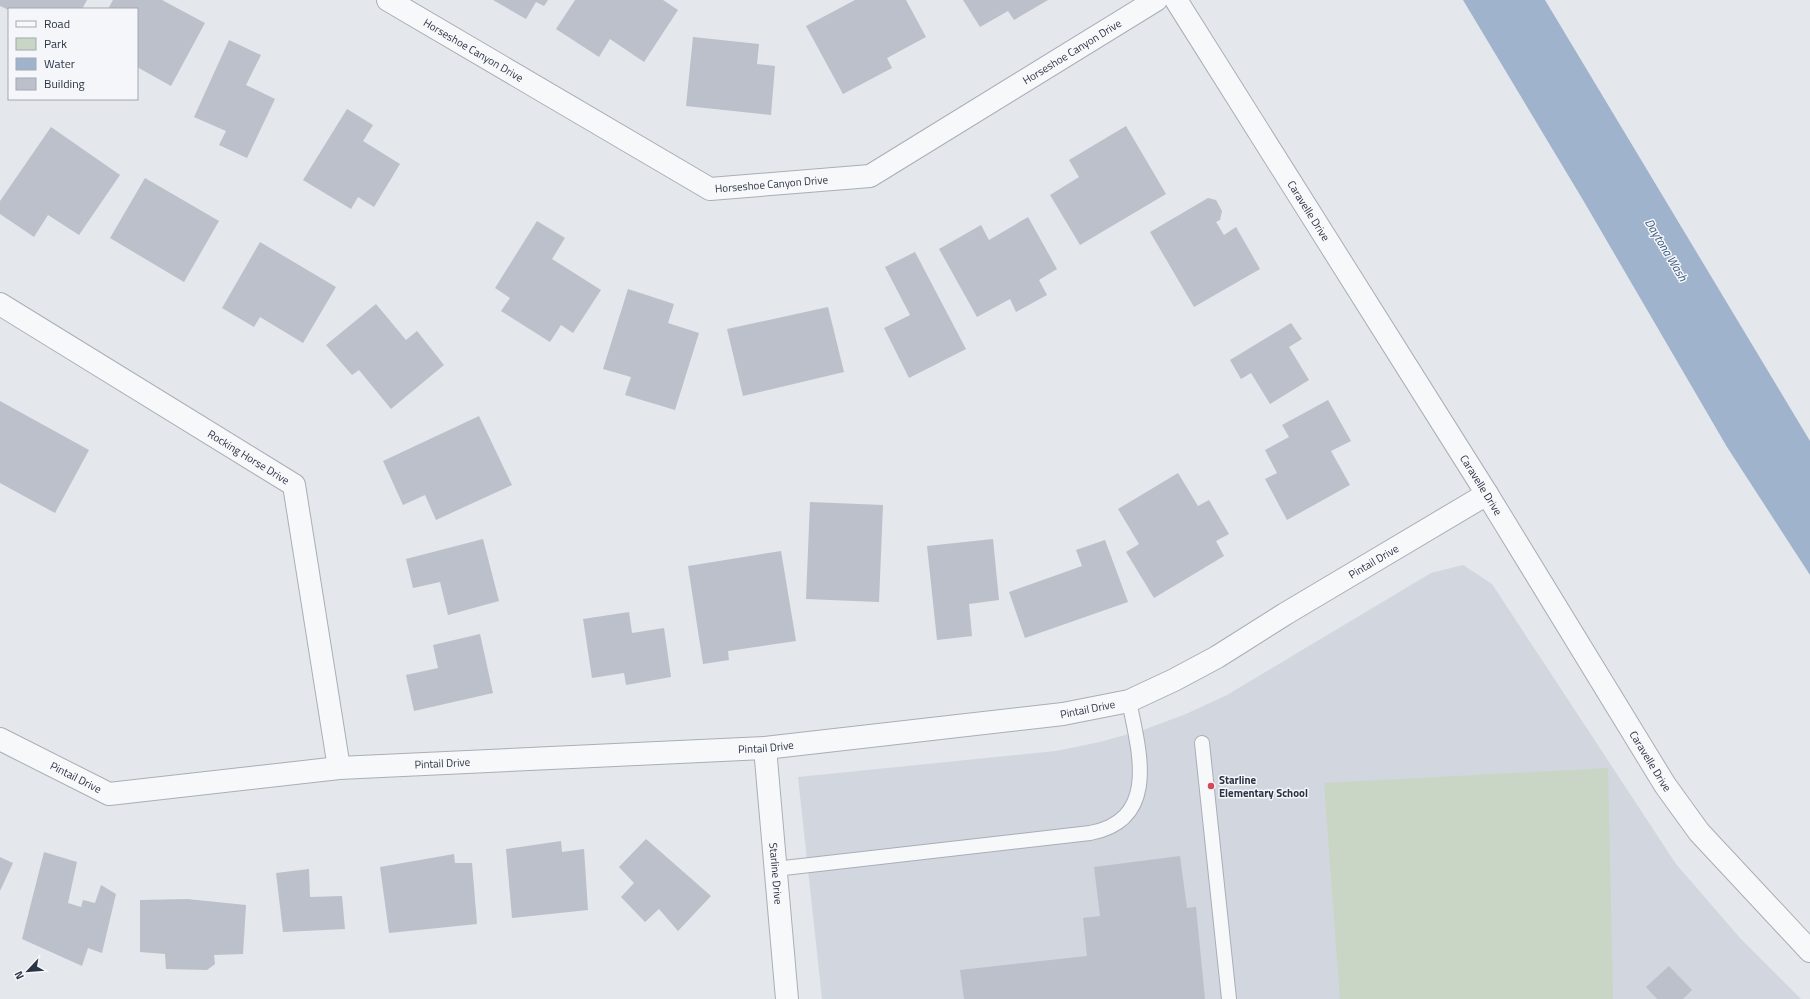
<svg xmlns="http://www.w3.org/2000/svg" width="1810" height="999" viewBox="0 0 1810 999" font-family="'Titillium Web',sans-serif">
	<rect width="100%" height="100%" fill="#e4e7ec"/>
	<path fill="#d2d6de" d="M1463,565L1492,584L1676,864L1740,938L1801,999H822L798,777L1056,751L1100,742L1143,730L1186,714L1227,695L1431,573Z"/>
	<path fill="#c9d6c5" d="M1608,768L1613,999H1340L1324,783Z"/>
	<path fill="#9fb4cc" d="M1463,0H1545L1810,441V575L1727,447L1583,200Z"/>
	<g fill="#bbc0ca">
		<path d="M0,0H87L82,9H9V10L0,6Z"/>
		<path d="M113,0H162L205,23L171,86L137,67V9H108Z"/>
		<path d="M493,0H548L544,6L536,2L526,19Z"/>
		<path d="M575,0H663L678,10L644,62L610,39L599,57L556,29Z"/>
		<path d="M855,0H906L926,37L887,58L892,68L843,94L806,26Z"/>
		<path d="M963,0H1048L1014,20L1008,11L980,27Z"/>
		<path d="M693,37L759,44L757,64L775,66L771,115L686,106Z"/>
		<path d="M229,40L261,55L246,85L275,99L247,158L219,145L226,131L194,117Z"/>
		<path d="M347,109L373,125L363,141L400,164L374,207L358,197L351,209L303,180Z"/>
		<path d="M1126,126L1166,194L1080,245L1050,195L1079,177L1069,160Z"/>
		<path d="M51,127L120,175L79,235L48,215L34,237L0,214V201Z"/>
		<path d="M145,178L219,221L184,282L110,238Z"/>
		<path d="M1208,198L1216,200L1222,211L1220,220L1216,222L1224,235L1236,227L1260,269L1194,307L1150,232Z"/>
		<path d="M1028,217L1057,269L1039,280L1047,295L1016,312L1010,299L977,317L939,249L981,225L989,240Z"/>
		<path d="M537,221L565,238L552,259L601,290L573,333L561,325L550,342L501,311L510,298L495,288Z"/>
		<path d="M260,242L336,287L303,343L260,317L254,327L222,308Z"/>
		<path d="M915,252L966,349L909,378L884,328L910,315L885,267Z"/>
		<path d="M628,289L674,304L668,323L699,333L675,410L625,395L631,377L603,369Z"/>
		<path d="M376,304L406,340L417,331L444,365L391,409L359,370L352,375L326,345Z"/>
		<path d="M828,307L844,372L743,396L727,329Z"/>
		<path d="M1291,323L1302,339L1289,347L1309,380L1270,404L1251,373L1241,379L1230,360Z"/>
		<path d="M1328,400L1351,441L1331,451L1350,485L1287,520L1265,479L1277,473L1265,450L1289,437L1282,425Z"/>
		<path d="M0,401L89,450L55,513L0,483Z"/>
		<path d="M479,416L512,485L436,520L425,495L403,505L383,461Z"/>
		<path d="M1178,473L1198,506L1209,500L1229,534L1216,541L1224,556L1154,598L1126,552L1139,544L1118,509Z"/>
		<path d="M810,502L883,505L879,602L806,599Z"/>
		<path d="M483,539L499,601L448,615L440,582L413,588L406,559Z"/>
		<path d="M993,539L999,600L969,604L972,636L937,640L927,546Z"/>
		<path d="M1105,540L1128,602L1025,638L1009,592L1082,566L1076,550Z"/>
		<path d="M781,551L796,641L728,651L729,660L703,664L688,566Z"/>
		<path d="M629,612L632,633L664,628L671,677L626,685L624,673L592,678L583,619Z"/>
		<path d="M480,634L493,693L414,711L406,675L438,668L433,645Z"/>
		<path d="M646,839L711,896L678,931L659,909L645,922L621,897L634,883L619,867Z"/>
		<path d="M561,841L562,852L584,849L588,910L512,918L506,849Z"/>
		<path d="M44,852L77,862L68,903L81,907L83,900L95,903L101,885L116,894L102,953L88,948L82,966L22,939Z"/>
		<path d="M454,854L455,863H472L477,924L389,933L380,867Z"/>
		<path d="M1180,856L1187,908L1196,907L1205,999H964L960,970L1087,956L1083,918L1100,916L1094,867Z"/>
		<path d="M0,857L13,863L0,891Z"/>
		<path d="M309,869L310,897L342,896L345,929L283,932L276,873Z"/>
		<path d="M187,899L246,905L243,954L214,955L215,964L207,970L166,969L165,954L140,952V900Z"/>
		<path d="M1669,966L1692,990L1683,999H1657L1646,987Z"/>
	</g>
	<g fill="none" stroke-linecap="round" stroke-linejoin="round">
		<defs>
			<g id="lane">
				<path d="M1202,743L1229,999"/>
				<path d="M775,869L1090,833C1160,820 1139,751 1129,701"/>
			</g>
			<g id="street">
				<path id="s1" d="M388,0L710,189L870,176L1156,0"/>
				<path id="s2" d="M1176,0L1487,494L1665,785L1699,832L1810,951"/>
				<path id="s3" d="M0,304L294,485L339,768"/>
				<path id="s4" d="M0,739L109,794L339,768L765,748L1063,714L1129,701L1174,680L1217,657L1285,614L1487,494"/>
				<path id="s5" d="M765,748L787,999"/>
			</g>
		</defs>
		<use href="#lane" stroke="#a9aeb7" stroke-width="16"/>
		<use href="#street" stroke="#a9aeb7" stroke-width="24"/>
		<use href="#lane" stroke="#f7f8fa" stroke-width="14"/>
		<use href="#street" stroke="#f7f8fa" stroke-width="22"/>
	</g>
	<circle fill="#d1495b" stroke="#f4f6f9" stroke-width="1.5" cx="1211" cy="786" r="4"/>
	<g text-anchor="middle" stroke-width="3" stroke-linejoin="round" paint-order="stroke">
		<g font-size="11" fill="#2b3445" stroke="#f4f6f9">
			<text dy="4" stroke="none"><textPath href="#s1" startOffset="99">Horseshoe Canyon Drive</textPath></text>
			<text dy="4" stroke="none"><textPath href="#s1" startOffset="771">Horseshoe Canyon Drive</textPath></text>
			<text dy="4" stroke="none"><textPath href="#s1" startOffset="435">Horseshoe Canyon Drive</textPath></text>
			<text dy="4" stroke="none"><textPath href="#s2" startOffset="249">Caravelle Drive</textPath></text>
			<text dy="4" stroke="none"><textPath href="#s3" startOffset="292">Rocking Horse Drive</textPath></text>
			<text dy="4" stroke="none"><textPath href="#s2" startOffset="573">Caravelle Drive</textPath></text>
			<text dy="4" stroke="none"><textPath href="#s4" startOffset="1429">Pintail Drive</textPath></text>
			<text dy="4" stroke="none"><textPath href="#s4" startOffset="1105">Pintail Drive</textPath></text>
			<text dy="4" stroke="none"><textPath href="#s4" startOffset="781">Pintail Drive</textPath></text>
			<text dy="4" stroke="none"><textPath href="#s2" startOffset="897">Caravelle Drive</textPath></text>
			<text dy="4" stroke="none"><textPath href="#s4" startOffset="457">Pintail Drive</textPath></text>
			<text dy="4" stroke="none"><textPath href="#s4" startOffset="85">Pintail Drive</textPath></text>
			<text dy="4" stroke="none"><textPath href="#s5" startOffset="126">Starline Drive</textPath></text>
		</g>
		<g font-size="11" font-weight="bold" fill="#2b3445" stroke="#f4f6f9" text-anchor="start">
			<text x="1219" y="784">Starline<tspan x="1219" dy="13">Elementary School</tspan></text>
		</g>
		<g font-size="12" font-style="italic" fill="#34527a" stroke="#f4f6f9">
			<text transform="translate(1666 250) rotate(59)" y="4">Daytona Wash</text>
		</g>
	</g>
	<rect x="8" y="8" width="130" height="92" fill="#f4f6f9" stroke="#a4a8b1"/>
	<rect x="16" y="21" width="20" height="6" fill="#f7f8fa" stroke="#a4a8b1"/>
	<text x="44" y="28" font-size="12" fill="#2b3445">Road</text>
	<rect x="16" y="38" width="20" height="12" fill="#c9d6c5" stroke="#a4a8b1"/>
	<text x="44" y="48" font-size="12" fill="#2b3445">Park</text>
	<rect x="16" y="58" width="20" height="12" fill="#9fb4cc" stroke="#a4a8b1"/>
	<text x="44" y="68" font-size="12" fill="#2b3445">Water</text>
	<rect x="16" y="78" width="20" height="12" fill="#bbc0ca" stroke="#a4a8b1"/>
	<text x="44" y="88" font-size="12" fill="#2b3445">Building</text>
	<g transform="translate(28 971) rotate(244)" stroke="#f4f6f9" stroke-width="3" paint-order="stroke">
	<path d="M0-3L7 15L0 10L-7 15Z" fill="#2b3445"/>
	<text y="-6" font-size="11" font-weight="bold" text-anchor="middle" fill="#2b3445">N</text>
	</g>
</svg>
